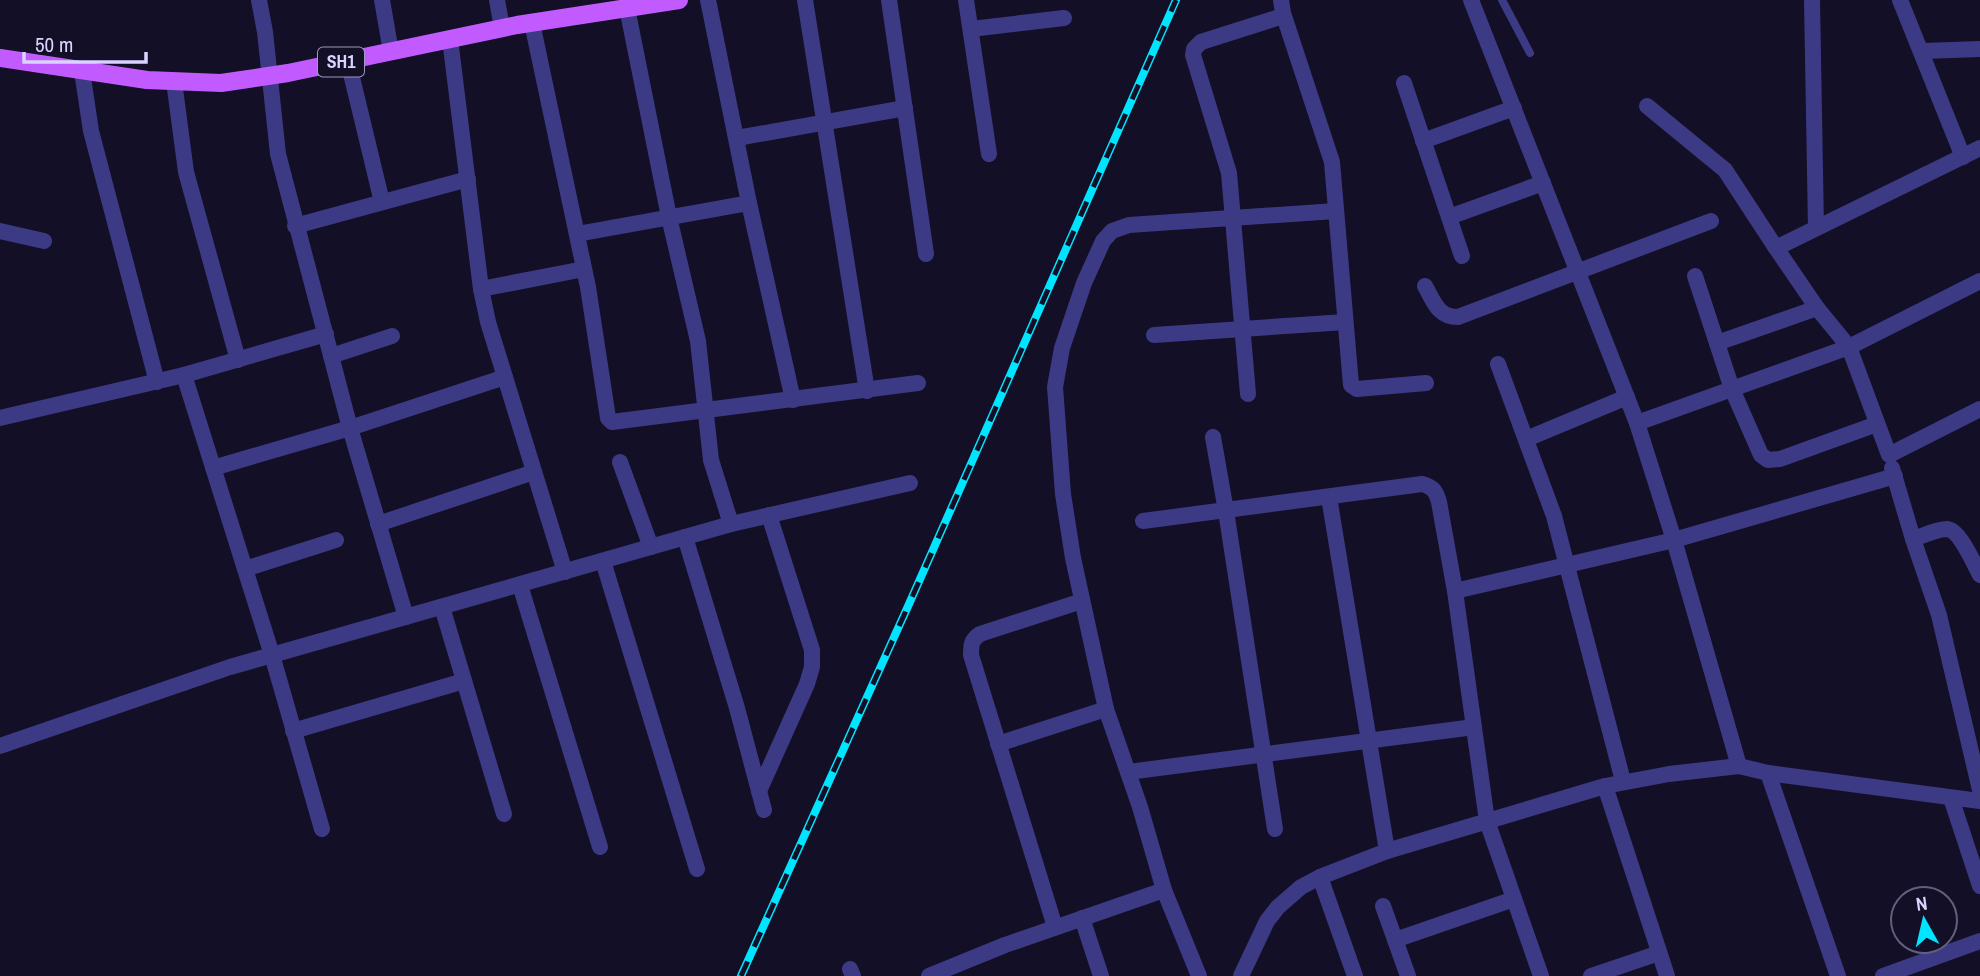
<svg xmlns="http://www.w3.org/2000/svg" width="1980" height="976" viewBox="0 0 1980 976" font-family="'Archivo Narrow',sans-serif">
	<rect width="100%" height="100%" fill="#130f26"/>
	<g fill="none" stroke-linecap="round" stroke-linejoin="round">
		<path stroke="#3d3a85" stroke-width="8" d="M1502,0L1530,53"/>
		<g stroke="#3d3a85" stroke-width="16">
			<path d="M259,0L265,32L278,154L350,428L406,617"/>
			<path d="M382,0L391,52"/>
			<path d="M497,0L502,28"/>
			<path d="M708,0L749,203L793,400"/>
			<path d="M805,0L867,391"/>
			<path d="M889,0L926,254"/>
			<path d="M966,0L989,154"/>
			<path d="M1281,0L1283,13L1332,162L1351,385L1357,389L1426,383"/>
			<path d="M1471,0L1637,423L1674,540L1739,766L1768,773L1980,801"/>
			<path d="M1812,0L1816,228"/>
			<path d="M1900,0L1963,157"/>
			<path d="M627,8L669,217L698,341L711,460L731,524"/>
			<path d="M532,23L588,287L608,418L612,422L918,383"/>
			<path d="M971,29L1064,18"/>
			<path d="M450,39L481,289L488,322L565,572"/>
			<path d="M1923,51L1980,49"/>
			<path d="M348,61L382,202"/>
			<path d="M82,71L91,131L157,382"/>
			<path d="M174,81L186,172L238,360"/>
			<path d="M1404,83L1462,256"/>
			<path d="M1647,106L1725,170L1776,248"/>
			<path d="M737,138L905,108"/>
			<path d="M1423,141L1514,108"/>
			<path d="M1980,148L1776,248L1817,308L1849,347L1889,455L1980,409"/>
			<path d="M1449,217L1543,183"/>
			<path d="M295,226L468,179"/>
			<path d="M0,231L44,241"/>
			<path d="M577,234L749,203"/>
			<path d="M1695,276L1732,389L1761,455L1768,460L1780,459L1877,424"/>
			<path d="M1425,286C1434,302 1438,317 1458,317L1711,221"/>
			<path d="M481,289L584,269"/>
			<path d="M1154,335L1345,322"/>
			<path d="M1717,343L1817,308"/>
			<path d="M331,356L392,336"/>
			<path d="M1498,364L1554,516L1623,781"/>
			<path d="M184,375L272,655L322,829"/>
			<path d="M1248,394L1229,173L1193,55L1194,49L1201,42L1283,16"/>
			<path d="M0,418L184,375L326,334"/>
			<path d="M1637,423L1849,347L1980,281"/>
			<path d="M1213,437L1226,511L1275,829"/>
			<path d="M1526,439L1627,397"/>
			<path d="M620,462L651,547"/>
			<path d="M213,468L350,428L505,377"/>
			<path d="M1892,468L1913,539L1939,615L1980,790"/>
			<path d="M1329,497L1387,851"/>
			<path d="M1143,521L1422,484C1433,487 1436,491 1439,502L1455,591L1487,821L1541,976"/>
			<path d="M378,524L534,472"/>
			<path d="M685,537L737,708L764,810"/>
			<path d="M1913,539C1923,536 1936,529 1947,529C1960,530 1974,564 1980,575"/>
			<path d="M603,561L697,869"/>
			<path d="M245,569L336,540"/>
			<path d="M520,585L600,847"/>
			<path d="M1455,591L1674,540L1895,476"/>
			<path d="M442,607L504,814"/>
			<path d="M293,731L464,681"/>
			<path d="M998,744L1106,709"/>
			<path d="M0,746L230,667L731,524L910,483"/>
			<path d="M1128,772L1474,727"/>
			<path d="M1768,773L1838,976"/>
			<path d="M1605,786L1667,976"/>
			<path d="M759,791L807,684L812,667V650L769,515"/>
			<path d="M1951,798L1980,886"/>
			<path d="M1320,877L1355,976"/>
			<path d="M1383,906L1408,976"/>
			<path d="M1082,918L1101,976"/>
			<path d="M1055,927L971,655C971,645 971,640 980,634L1082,601"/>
			<path d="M1395,940L1514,899"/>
			<path d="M850,969L853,976"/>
			<path d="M929,976L1005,945L1164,890"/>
			<path d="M1199,976L1164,890L1140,807L1106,709L1073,558L1063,494L1055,387L1062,348L1084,283L1103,241L1112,231L1129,225L1336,211"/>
			<path d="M1241,976L1267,921L1278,907L1301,887L1320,877L1387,851L1605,786L1669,774L1739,766"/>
			<path d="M1591,976L1659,953"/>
			<path d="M1883,976L1980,941"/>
		</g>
		<path stroke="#c25bff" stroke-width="18" d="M0,58L147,80L221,83L288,73L517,25L679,0"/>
		<defs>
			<path id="rail" d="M741,976L909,604L1176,0"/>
		</defs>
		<use href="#rail" stroke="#00e5ff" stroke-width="8"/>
		<use href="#rail" stroke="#130f26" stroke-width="5" stroke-dasharray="16" stroke-linecap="butt"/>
	</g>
	<g text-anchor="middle" stroke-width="5" stroke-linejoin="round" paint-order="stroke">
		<rect fill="#130f26" stroke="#9e99be" stroke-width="2" x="318" y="47.5" width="46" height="29" rx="5"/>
		<g font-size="18" font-weight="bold" fill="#d9d4ff">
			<text x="341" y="68">SH1</text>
		</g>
	</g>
	<g transform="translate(1924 920) rotate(352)"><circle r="33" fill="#130f26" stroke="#625e7d" stroke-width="2"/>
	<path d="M0-5L12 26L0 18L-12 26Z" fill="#00e5ff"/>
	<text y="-10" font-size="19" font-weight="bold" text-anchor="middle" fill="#d9d4ff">N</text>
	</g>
	<path d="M24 52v10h122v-10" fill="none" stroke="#d9d4ff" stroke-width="3.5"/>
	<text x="35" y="52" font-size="21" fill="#d9d4ff" stroke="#130f26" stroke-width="5" paint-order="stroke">50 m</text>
</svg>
